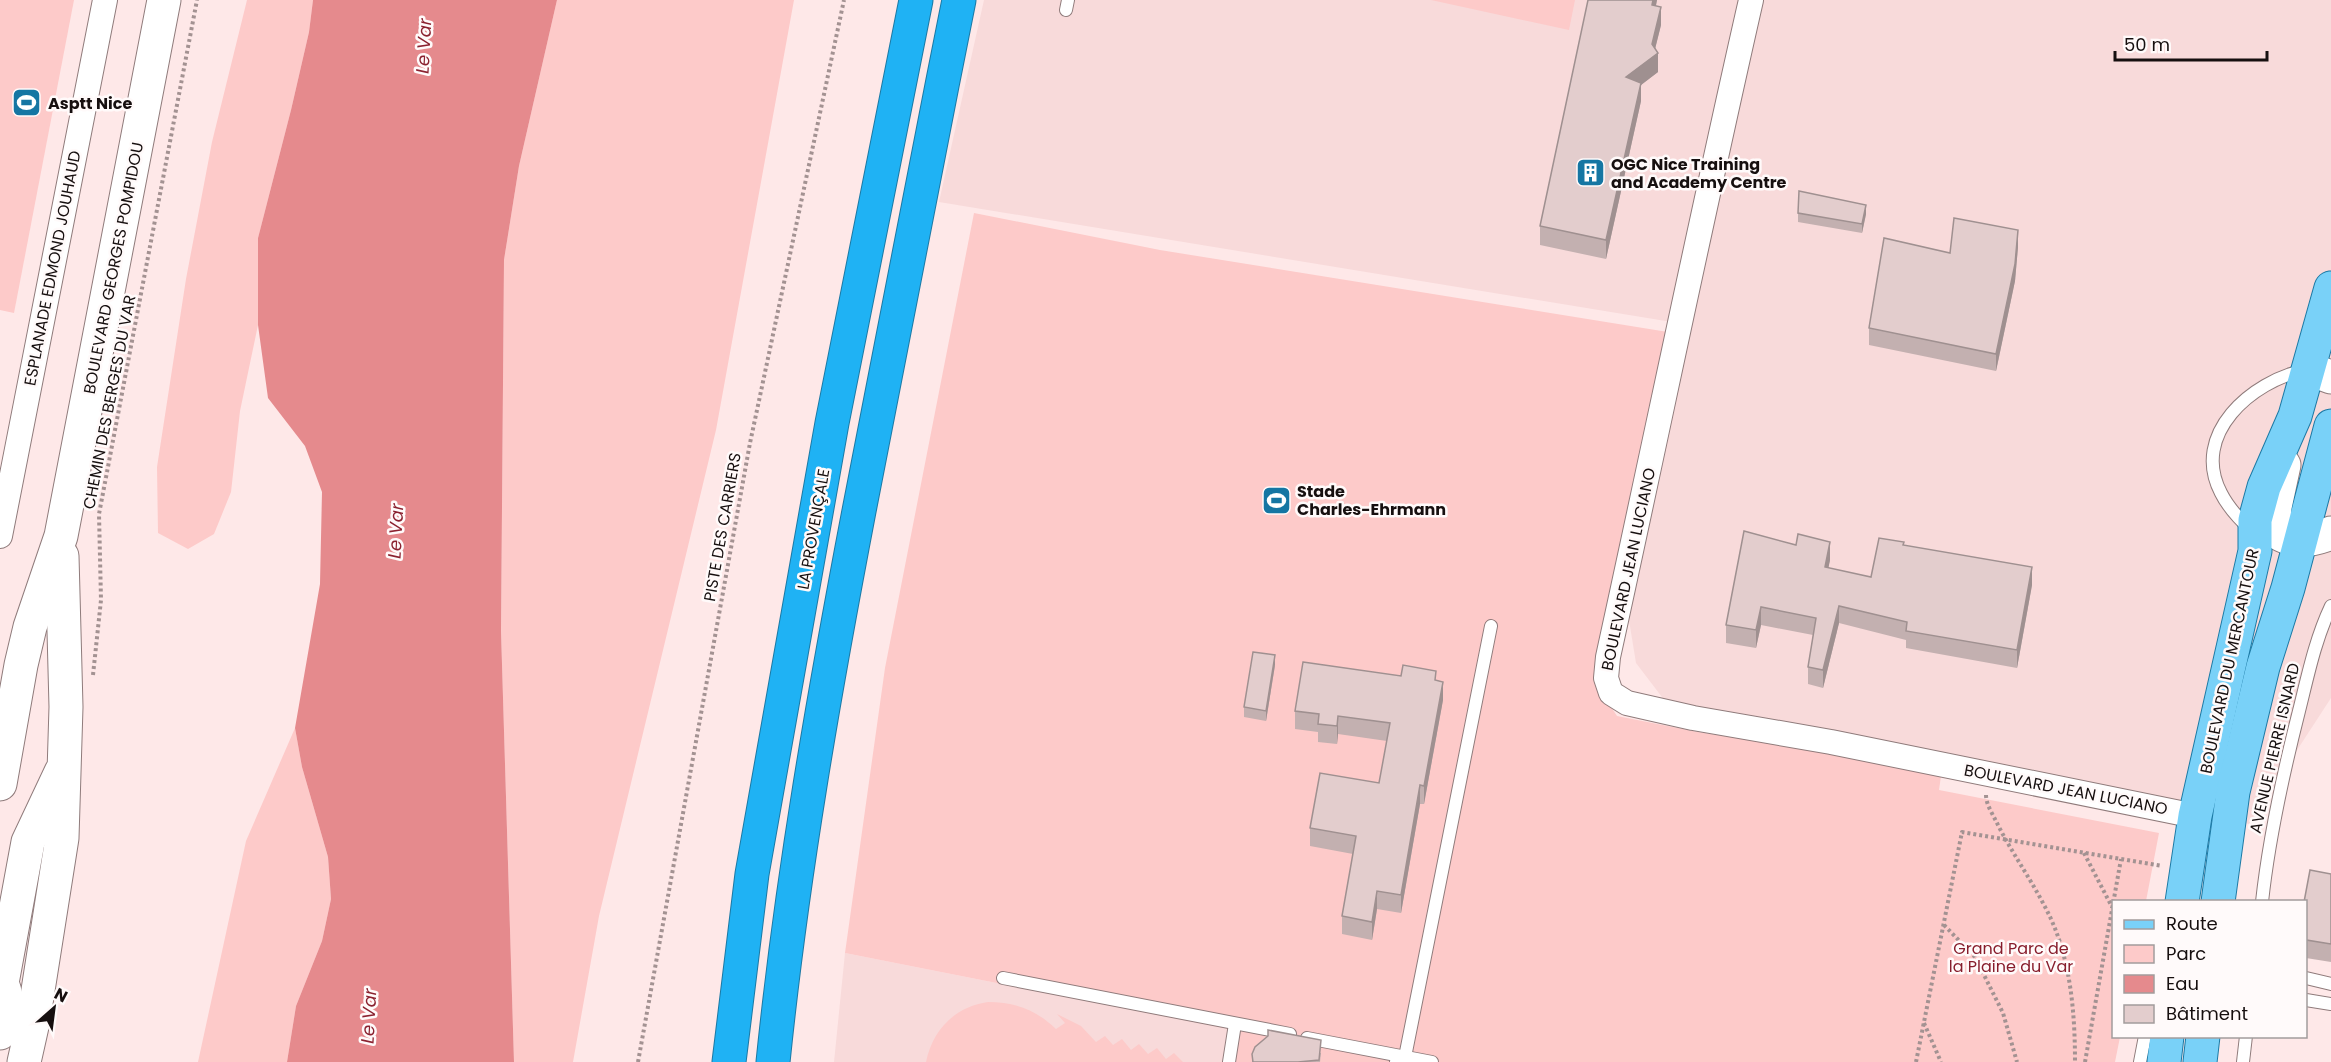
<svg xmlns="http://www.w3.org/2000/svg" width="2331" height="1062" viewBox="0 0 2331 1062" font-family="Poppins,sans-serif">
	<rect width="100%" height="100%" fill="#fee8e8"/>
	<g fill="#f8dada">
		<path d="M984,0H2331V698L2249,824L1947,754L1665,701L1636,663L1628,614L1690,325L939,202Z"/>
		<path d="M845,953L1230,1029L1223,1062H834Z"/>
	</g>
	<g fill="#fdcac9">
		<path d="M0,0H74L14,313L0,310Z"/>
		<path d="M247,0H313L309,32L291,110L258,238V325L240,411L231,492L214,534L188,549L158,533L157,467L186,279L212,142Z"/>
		<path d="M557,0H794L716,430L599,916L573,1062H514L501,631L504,260L519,166Z"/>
		<path d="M1431,0H1575L1569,30Z"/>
		<path d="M974,213L1160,250L1674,333L1594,673L1599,689L1617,716L1698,732L1829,752L1941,776L1939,790L2159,833L2146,901L2114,902V1036L2120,1037L2115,1062H1223L1229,1029L845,953L885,668Z"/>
		<path d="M295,728L302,767L328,857L331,899L322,941L296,1006L287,1062H198L246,841Z"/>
		<path d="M988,1002C1016,1002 1036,1010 1056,1029L1065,1023L1057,1014L1081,1026L1096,1042L1105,1036L1113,1045L1122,1039L1131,1050L1139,1044L1148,1054L1157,1048L1166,1059L1174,1053L1183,1062H926C933,1029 955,1007 988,1002Z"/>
	</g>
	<path fill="#e58a8d" d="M313,0H557L519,166L504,260L501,631L514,1062H287L296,1006L322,941L331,899L328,857L302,767L295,728L320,584L322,492L305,446L268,398L258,325V238L291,110L309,32Z"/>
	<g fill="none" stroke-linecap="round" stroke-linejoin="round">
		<defs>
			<g id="lane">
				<path d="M1066,10L1068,0"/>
				<path d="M2250,529C2239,519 2228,507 2221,493C2190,434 2252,381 2305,370"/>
				<path d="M2262,902C2269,837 2283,774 2299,711C2308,675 2315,640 2331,606"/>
				<path d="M1003,978L1290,1034"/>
				<path d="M2306,978L2331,984"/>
				<path d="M2306,1000L2331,1004"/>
				<path d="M1307,1038L1432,1062"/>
				<path d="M1229,1062L1235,1024"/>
				<path d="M1396,1062L1405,1057L1491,626"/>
				<path d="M2140,1062L2145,1036"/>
				<path d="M2243,1062L2246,1036"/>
			</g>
			<g id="street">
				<path d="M1751,0C1701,219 1656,438 1608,657L1606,678L1611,693L1627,703L1693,718L1831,742L2195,816"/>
				<path d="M0,536L105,0"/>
			</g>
			<g id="secondary">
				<path d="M2309,369L2331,377"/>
				<path d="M2284,465L2275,507L2274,530C2291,544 2312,541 2331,533"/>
				<path d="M0,784L21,665L30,627L61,536L164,0"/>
				<path d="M0,979C9,995 8,1016 0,1033"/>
				<path d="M2,983L28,842L61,772"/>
				<path d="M24,1062L33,1022L62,838L66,707L62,556"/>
			</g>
			<g id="primary">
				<path d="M2182,902L2195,816L2255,551V520L2264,487L2295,416L2331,288"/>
				<path d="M2218,902L2233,792L2263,667L2288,588L2331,426"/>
				<path d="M2164,1062L2167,1036"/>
				<path d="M2200,1062L2203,1036"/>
			</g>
			<g id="highway">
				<path d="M729,1062L752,874L832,423L916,0"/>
				<path d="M773,1062C792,876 824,694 859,511C892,340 925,170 959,0"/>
			</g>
		</defs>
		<use href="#lane" stroke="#8f7b7b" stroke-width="14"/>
		<use href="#street" stroke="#8f7b7b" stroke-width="26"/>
		<use href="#secondary" stroke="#8f7b7b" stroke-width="35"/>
		<use href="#primary" stroke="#1c79a4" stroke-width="35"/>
		<use href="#highway" stroke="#1c79a4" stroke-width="35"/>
		<g stroke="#a39292" stroke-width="4" stroke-dasharray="3 3" stroke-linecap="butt">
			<path d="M93,675L101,600L99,514L197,0"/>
			<path d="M1986,795C1986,804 1992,813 1996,821C2010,850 2029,876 2044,905C2070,952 2075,1009 2075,1062"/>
			<path d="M2084,853L2112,907"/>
			<path d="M1944,925L1975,957L2003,1013L2017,1062"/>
			<path d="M1924,1023L1941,1062"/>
			<path d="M638,1062L750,443L844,0"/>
			<path d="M1916,1062L1962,832L2162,866"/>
			<path d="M2085,1062L2121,859"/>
		</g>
		<use href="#lane" stroke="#fff" stroke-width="12"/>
		<use href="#street" stroke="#fff" stroke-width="24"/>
		<use href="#secondary" stroke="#fff" stroke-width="33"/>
		<use href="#primary" stroke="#79d1f8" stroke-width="33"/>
		<use href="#highway" stroke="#1fb2f4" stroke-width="33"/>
	</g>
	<g fill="#c3b0b0">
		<path d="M1588,0H1657L1656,6L1661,25L1655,49L1658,72L1641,85V101L1606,259L1540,245V226Z"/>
		<path d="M1798,213L1866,214L1862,233L1798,222Z"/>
		<path d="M2018,247L2015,281L1996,371L1869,345V328L1950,253Z"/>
		<path d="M1904,545L2032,585L2017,668L1906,648V640L1839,623L1823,688L1808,684V667L1813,635L1761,625L1756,648L1726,643V625L1830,560L1828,568L1871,577Z"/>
		<path d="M1275,665L1266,721L1244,717V707Z"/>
		<path d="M1436,681L1443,700L1424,804H1420L1401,913L1377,909L1372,940L1342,934V916L1353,854L1310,846V828L1379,783L1387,741L1338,734L1337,744L1318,742V732L1295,729V711Z"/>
		<path d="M2331,874V962L2306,958V960V902Z"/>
		<path d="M1321,1053L1320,1062H1252V1054Z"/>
	</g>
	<g fill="#9f9090">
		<path d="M1653,0H1657L1652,23V5Z"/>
		<path d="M1661,7V25L1653,57L1658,53V72L1641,85V101L1606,259V240L1626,77L1652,44Z"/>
		<path d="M1866,205V214L1862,233V224Z"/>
		<path d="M2018,230V247L2015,281L1996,371V354Z"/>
		<path d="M1830,542V560L1825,585V567Z"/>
		<path d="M2032,567V585L2017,668V650Z"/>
		<path d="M1839,606V623L1823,688V670Z"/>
		<path d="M1761,607V625L1756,648V630Z"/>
		<path d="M1275,655V665L1266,721V711Z"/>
		<path d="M1443,682V700L1424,804V786Z"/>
		<path d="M1338,716V734L1337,744V726Z"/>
		<path d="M1420,785V804L1401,913V895Z"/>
		<path d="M1377,891V909L1372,940V922Z"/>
	</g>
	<g fill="#e3cdcd" stroke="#9f9090" stroke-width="1.5">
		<path d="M1588,0H1653L1652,5L1661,7L1652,44L1658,53L1626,77L1641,83L1606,240L1540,226Z"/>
		<path d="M1799,191L1866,205L1862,224L1798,213Z"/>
		<path d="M1954,218L2018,230L2015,264L1996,354L1869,328L1884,238L1950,253Z"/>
		<path d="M1744,531L1796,545L1798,534L1830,542L1825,567L1871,577L1879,538L1904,542L1903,545L2032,567L2017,650L1906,631L1907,622L1839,606L1823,670L1808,667L1816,618L1761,607L1756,630L1726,625Z"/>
		<path d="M1253,652L1275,655L1266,711L1244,707Z"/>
		<path d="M1303,662L1401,676L1403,665L1436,671L1435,680L1443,682L1424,786L1420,785L1401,895L1377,891L1372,922L1342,916L1356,836L1310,828L1320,773L1379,783L1390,723L1338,716L1337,726L1318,724L1319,714L1295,711Z"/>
		<path d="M2310,870L2331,874V944L2306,940V943V902H2304Z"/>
		<path d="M1268,1030L1321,1040L1319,1060L1298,1062H1253L1252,1054L1255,1047L1268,1036Z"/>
	</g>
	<defs>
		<symbol id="stadium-square" viewBox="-11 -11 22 22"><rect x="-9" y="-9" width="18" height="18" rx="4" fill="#1576a3" stroke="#fffafa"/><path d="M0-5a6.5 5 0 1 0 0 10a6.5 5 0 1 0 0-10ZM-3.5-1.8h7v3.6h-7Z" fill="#fff"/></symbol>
		<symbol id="building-square" viewBox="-11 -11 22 22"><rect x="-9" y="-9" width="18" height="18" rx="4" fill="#1576a3" stroke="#fffafa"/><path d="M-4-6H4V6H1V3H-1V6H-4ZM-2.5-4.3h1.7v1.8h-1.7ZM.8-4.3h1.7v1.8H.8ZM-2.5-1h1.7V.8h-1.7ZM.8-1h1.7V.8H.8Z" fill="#fff"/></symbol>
	</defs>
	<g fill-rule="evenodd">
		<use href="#stadium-square" x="10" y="86" width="33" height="33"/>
		<use href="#building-square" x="1574" y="156" width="33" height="33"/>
		<use href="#stadium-square" x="1260" y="484" width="33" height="33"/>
	</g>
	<g text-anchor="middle" stroke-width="5" stroke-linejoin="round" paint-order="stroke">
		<g font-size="16" font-weight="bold" fill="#160f0f" stroke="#fffafa" text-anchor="start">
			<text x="48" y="109">Asptt Nice</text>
			<text x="1611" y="170">OGC Nice Training<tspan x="1611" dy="18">and Academy Centre</tspan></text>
			<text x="1297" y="497">Stade<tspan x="1297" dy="18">Charles-Ehrmann</tspan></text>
		</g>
		<g font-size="16" fill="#160f0f" stroke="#fffafa">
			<text transform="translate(52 268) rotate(-79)" y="6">ESPLANADE EDMOND JOUHAUD</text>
			<text transform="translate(113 268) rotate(-79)" y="6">BOULEVARD GEORGES POMPIDOU</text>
			<text transform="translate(109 402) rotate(-79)" y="6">CHEMIN DES BERGES DU VAR</text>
			<text transform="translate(722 527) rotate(-80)" y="6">PISTE DES CARRIERS</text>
			<text transform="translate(813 529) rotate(-80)" y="6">LA PROVENÇALE</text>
			<text transform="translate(1628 569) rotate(-78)" y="6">BOULEVARD JEAN LUCIANO</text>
			<text transform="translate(2229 661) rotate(-78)" y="6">BOULEVARD DU MERCANTOUR</text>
			<text transform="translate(2274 748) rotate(-77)" y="6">AVENUE PIERRE ISNARD</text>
			<text transform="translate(2066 789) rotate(11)" y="6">BOULEVARD JEAN LUCIANO</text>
		</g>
		<g font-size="16" fill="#871d2c" stroke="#fffafa">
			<text x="2011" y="954">Grand Parc de<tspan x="2011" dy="18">la Plaine du Var</tspan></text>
		</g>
		<g font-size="18" font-style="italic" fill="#8b2230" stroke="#fffafa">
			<text transform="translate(424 46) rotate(-87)" y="6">Le Var</text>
			<text transform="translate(396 531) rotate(-87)" y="6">Le Var</text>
			<text transform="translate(369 1016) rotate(-87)" y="6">Le Var</text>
		</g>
	</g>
	<rect x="2112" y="900" width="195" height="138" fill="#fffafa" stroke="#a29c9c" stroke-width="1.5"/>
	<rect x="2124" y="920" width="30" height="9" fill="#79d1f8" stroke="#a29c9c" stroke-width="1.5"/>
	<text x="2166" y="930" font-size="18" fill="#160f0f">Route</text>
	<rect x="2124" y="945" width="30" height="18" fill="#fdcac9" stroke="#a29c9c" stroke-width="1.5"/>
	<text x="2166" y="960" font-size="18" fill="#160f0f">Parc</text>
	<rect x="2124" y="975" width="30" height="18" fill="#e58a8d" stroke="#a29c9c" stroke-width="1.5"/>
	<text x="2166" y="990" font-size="18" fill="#160f0f">Eau</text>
	<rect x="2124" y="1005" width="30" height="18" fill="#e3cdcd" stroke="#a29c9c" stroke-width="1.5"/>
	<text x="2166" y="1020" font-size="18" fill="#160f0f">Bâtiment</text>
	<g transform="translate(54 1008) rotate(28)" stroke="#fffafa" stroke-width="4.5" paint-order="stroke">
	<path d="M0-4.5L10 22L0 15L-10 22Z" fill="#160f0f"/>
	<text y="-9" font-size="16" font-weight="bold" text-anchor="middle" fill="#160f0f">N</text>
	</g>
	<path d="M2115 51v9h152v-9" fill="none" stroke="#160f0f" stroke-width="3"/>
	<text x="2124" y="51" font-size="18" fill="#160f0f" stroke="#fffafa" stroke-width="4.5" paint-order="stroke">50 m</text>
</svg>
